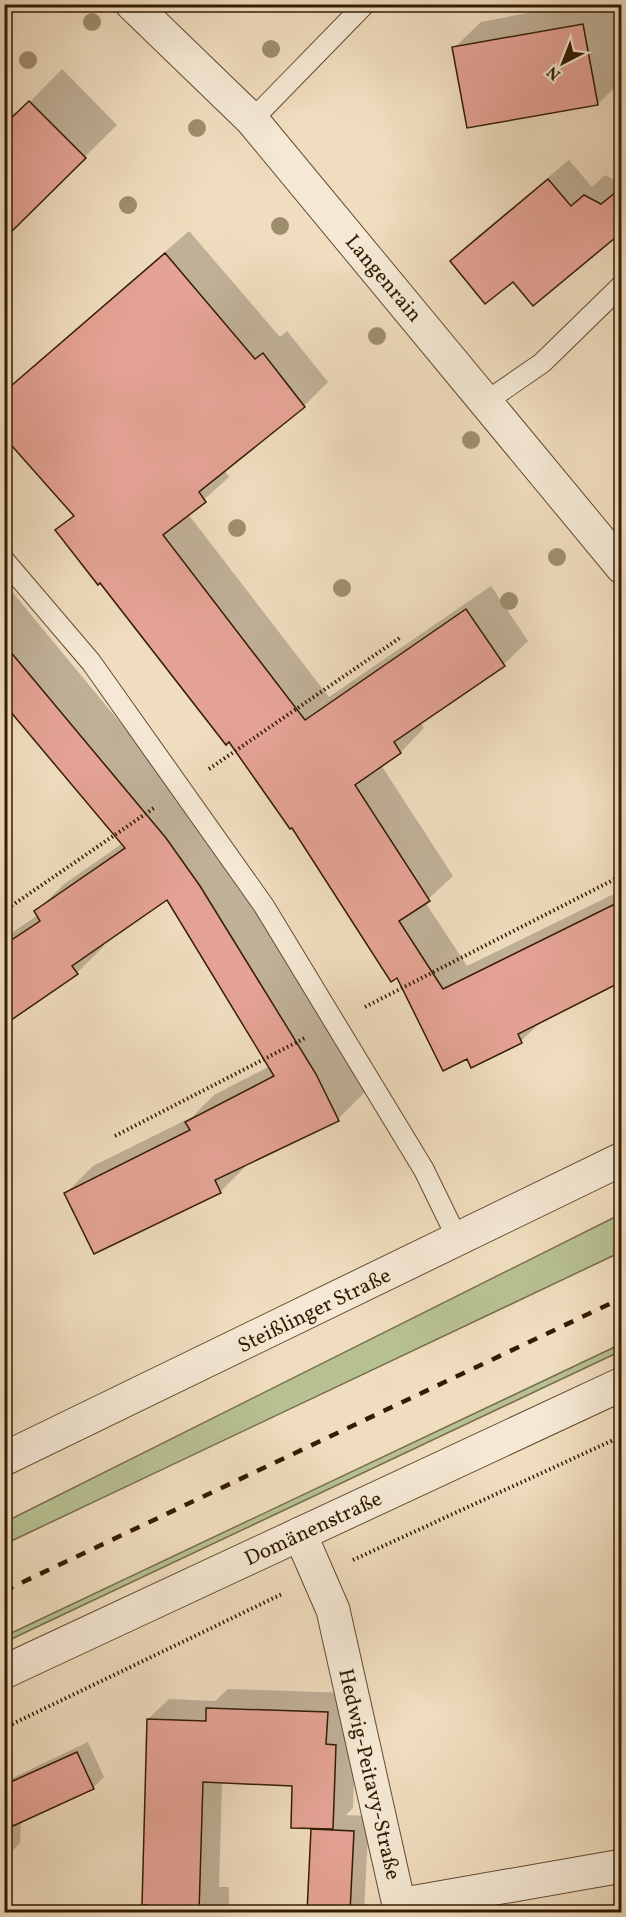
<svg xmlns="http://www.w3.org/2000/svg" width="626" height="1917" viewBox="0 0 626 1917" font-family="Vollkorn,serif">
	<rect width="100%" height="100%" fill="#f0ddbf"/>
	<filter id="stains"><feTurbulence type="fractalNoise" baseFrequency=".00333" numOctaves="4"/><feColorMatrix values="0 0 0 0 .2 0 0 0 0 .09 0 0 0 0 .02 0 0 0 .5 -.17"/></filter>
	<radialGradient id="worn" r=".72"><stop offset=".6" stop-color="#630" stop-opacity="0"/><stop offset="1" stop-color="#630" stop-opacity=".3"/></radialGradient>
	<g fill="#b8c192" stroke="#766e49" stroke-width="1.5">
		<path d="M621,1214V1252L5,1544V1522Z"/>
		<path d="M621,1344V1351L5,1642V1636Z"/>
	</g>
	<g fill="#0003">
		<path d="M574,4H611L622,64V80L598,104L454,48L481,22Z"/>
		<path d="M62,69L117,125L4,237V122L15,112L18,114Z"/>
		<path d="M569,160L592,187L605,175L622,184V231L533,304L513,280L452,261L472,241Z"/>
		<path d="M189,231L280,337L287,331L328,382L304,406L224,470L229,477L188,514L329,697L491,586L528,641L504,664L421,722L424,728L401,752L381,765L453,876L425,902L467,966L622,890V981L543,1020L521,1041L472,1066L229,740L57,530L74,514L4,434V391Z"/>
		<path d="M4,582L193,811L343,1046L365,1092L338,1119L247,1165L220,1192L66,1193L93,1166L192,1117L214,1095L270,1066L167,898L102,944L104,946L77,973L4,1023V938L38,915L36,912L63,885L123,843L4,701Z"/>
		<path d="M228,1689L348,1693L356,1725L353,1808L346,1815L369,1816L364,1912H309L315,1827L294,1784L222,1782L219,1887H229V1912H149L148,1719L169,1699L215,1701Z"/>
		<path d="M88,1742L104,1777L93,1788L21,1821L20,1843L4,1859V1809H7L4,1782Z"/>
	</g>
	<g fill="#e5a395" stroke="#341c00" stroke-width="1.5">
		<path d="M583,24L598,105L467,128L452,47Z"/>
		<path d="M29,101L86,158L4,239V125Z"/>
		<path d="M548,179L571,206L584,195L601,204L621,188V233L533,306L513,282L485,304L450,261Z"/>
		<path d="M165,253L255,359L263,353L305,407L199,492L206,502L163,535L305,720L466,609L505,666L394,742L401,753L355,785L430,901L399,921L443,989L621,901V982L518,1034L522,1043L471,1068L467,1059L443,1071L397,978L391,982L292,828L290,829L229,742L226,745L100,583L98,585L55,530L74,516L4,437V392Z"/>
		<path d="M4,644L166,838L200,886L316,1074L339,1121L215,1180L221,1193L94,1254L64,1193L190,1130L185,1122L274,1076L167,900L72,966L78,974L4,1025V945L40,921L34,911L125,848L4,704Z"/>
		<path d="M206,1708L328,1712L326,1744L336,1745L333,1829L291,1828L292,1786L203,1782L199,1912H148V1905H142L147,1719L206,1721Z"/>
		<path d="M77,1752L94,1789L13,1826L4,1807V1785Z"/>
		<path d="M311,1829L354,1831L350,1912H307Z"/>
	</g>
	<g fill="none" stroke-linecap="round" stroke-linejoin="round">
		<defs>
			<g id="lane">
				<path d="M252,120L365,4"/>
				<path d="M487,401L542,363L622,285"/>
				<path d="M4,560L91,662L264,906L424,1170L458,1240"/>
			</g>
			<g id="street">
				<path d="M132,4L252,120L622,567"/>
				<path d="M4,1459L622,1159"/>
				<path d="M300,1534L333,1610L399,1905L622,1866"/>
				<path d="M4,1672L622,1384"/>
			</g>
		</defs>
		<use href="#lane" stroke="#634c30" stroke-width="22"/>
		<use href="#street" stroke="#634c30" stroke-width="35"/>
		<g stroke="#341c00" stroke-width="4" stroke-dasharray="1.5 3" stroke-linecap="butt">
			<path d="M209,769L401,637"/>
			<path d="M4,911L154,808"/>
			<path d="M365,1007L615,879"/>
			<path d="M115,1136L305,1038"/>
			<path d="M353,1560L622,1436"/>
			<path d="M4,1728L282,1594"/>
		</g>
		<use href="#lane" stroke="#f5e9d5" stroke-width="20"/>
		<use href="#street" stroke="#f5e9d5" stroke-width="33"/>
		<path stroke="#341c00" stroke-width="4.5" stroke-dasharray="10 10" stroke-linecap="butt" d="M4,1591L622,1298"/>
	</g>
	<g fill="#9f8e6e">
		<circle cx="92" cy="22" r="9"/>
		<circle cx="271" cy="49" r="9"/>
		<circle cx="28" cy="60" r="9"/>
		<circle cx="197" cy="128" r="9"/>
		<circle cx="128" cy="205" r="9"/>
		<circle cx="280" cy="226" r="9"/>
		<circle cx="377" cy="336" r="9"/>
		<circle cx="471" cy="440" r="9"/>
		<circle cx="237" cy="528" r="9"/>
		<circle cx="557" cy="557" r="9"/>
		<circle cx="342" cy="588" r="9"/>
		<circle cx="509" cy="601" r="9"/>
	</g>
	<g text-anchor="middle" stroke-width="5" stroke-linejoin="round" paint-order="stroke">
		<g font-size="21" fill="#341c00" stroke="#f5e9d5">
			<text transform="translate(384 278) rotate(50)" y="7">Langenrain</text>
			<text transform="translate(314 1310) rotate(-26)" y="7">Steißlinger Straße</text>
			<text transform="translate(313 1528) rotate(-25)" y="7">Domänenstraße</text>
			<text transform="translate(370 1774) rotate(77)" y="7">Hedwig-Peitavy-Straße</text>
		</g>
	</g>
	<rect width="626" height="1917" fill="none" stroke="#f0ddbf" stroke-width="24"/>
	<rect x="6" y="6" width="614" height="1905" fill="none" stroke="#341c00" stroke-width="3"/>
	<rect x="12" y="12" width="602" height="1893" fill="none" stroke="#341c00" stroke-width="1.5"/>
	<g transform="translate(563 63) rotate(222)" stroke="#f5e9d5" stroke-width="4.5" paint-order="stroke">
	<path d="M0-4.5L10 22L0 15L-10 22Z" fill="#341c00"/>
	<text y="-9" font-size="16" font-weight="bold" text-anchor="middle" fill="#341c00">N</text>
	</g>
	<rect width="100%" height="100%" filter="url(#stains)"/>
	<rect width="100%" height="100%" fill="url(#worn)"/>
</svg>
